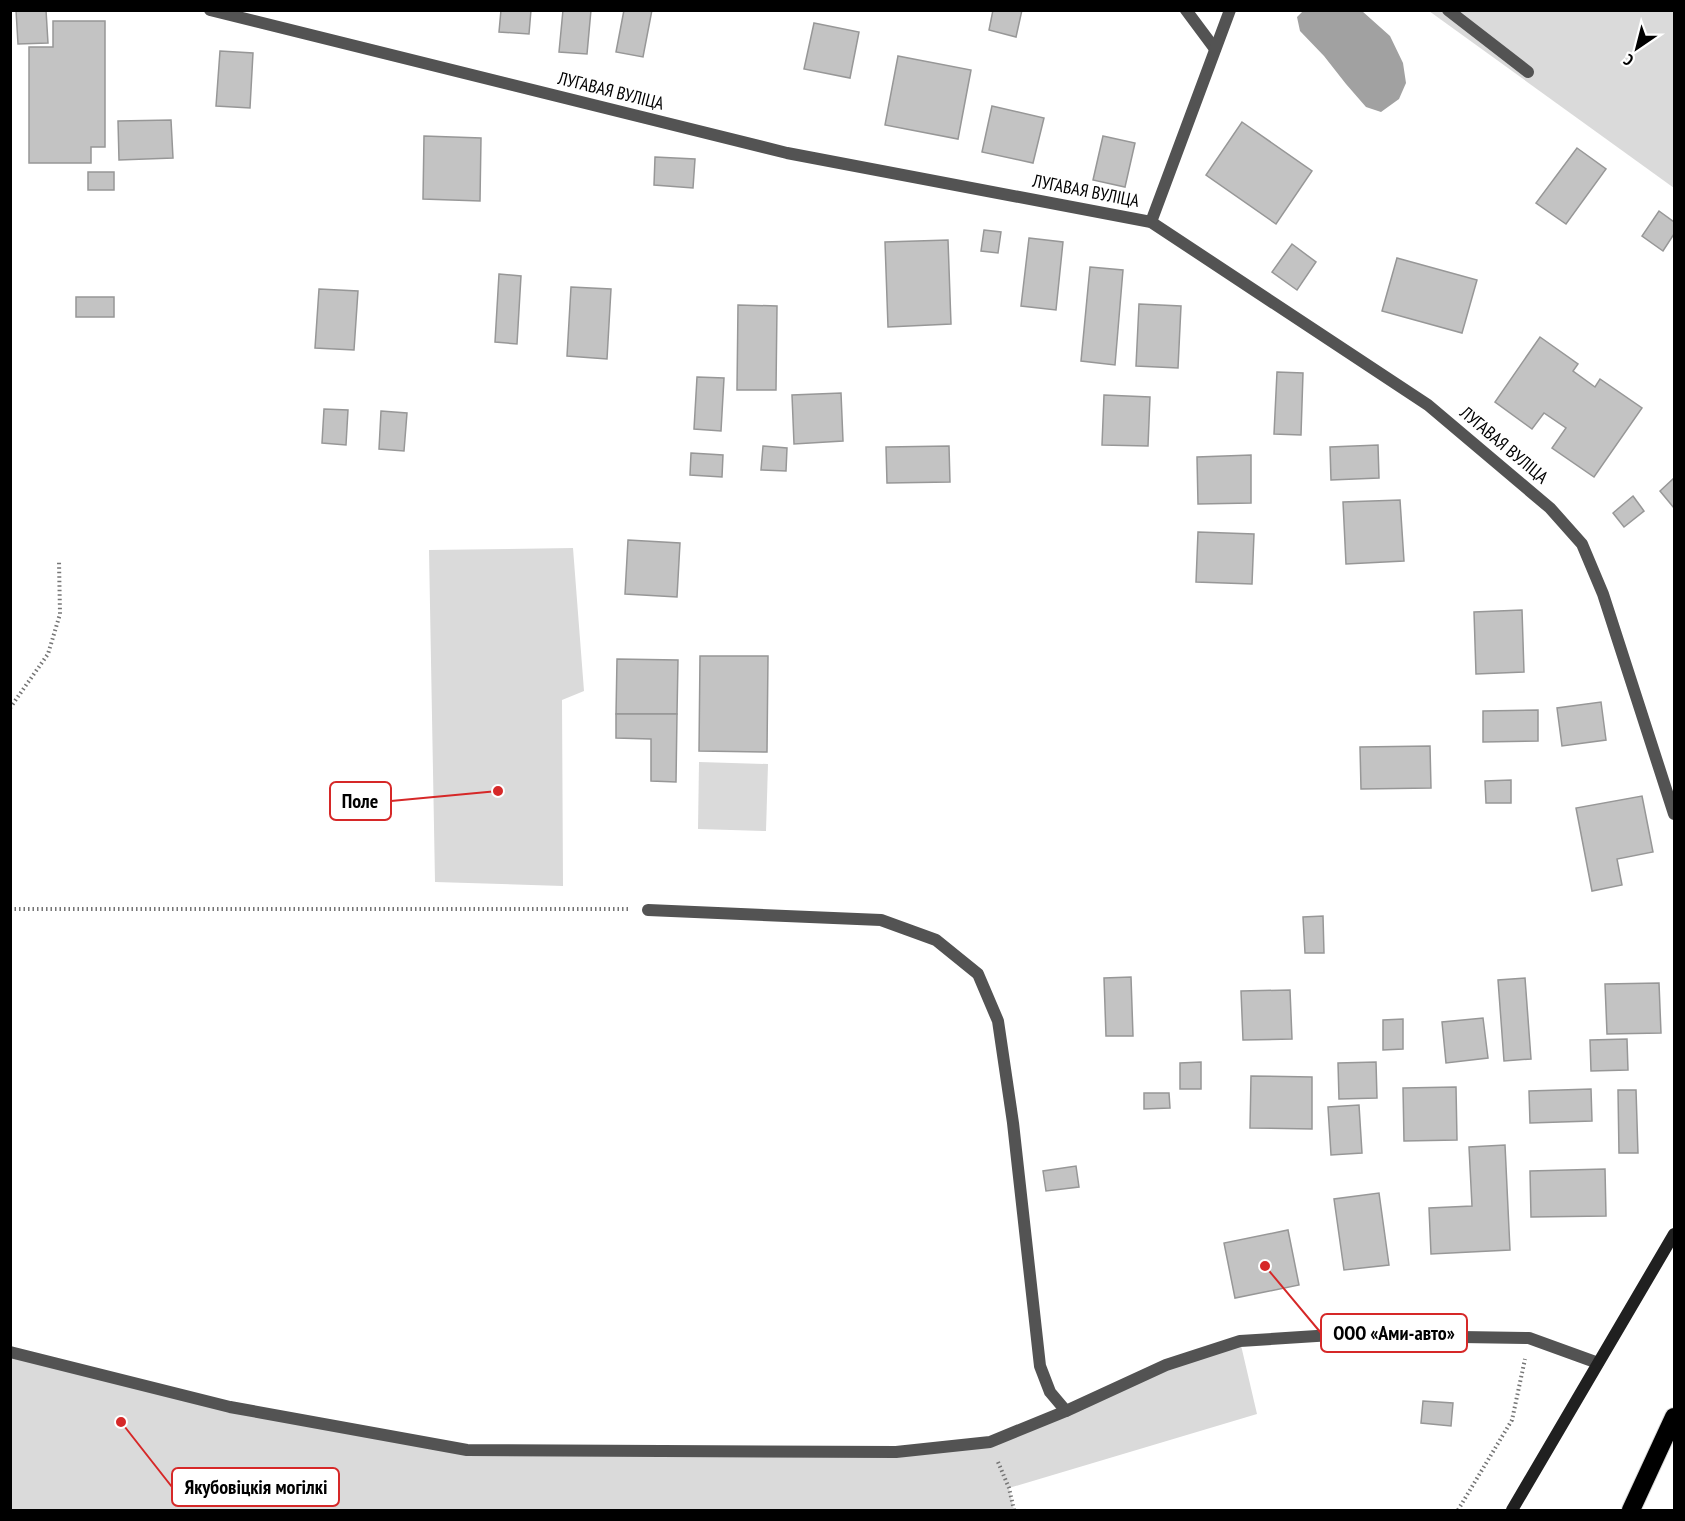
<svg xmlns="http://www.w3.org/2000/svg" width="1685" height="1521" viewBox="0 0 1685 1521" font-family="'PT Sans Narrow',sans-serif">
	<rect width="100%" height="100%" fill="#fff"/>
	<g fill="#dadada">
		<path d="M1429,11H1674V188Z"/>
		<path d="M573,548L584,691L562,700L563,886L435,882L429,550Z"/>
		<path d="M699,762L768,764L766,831L698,829Z"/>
		<path d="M1240,1341L1257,1414L1009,1488L1014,1510H11L10,1352L230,1407L467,1450L896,1452L990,1442Z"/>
	</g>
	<path fill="#a1a1a1" d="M1304,10L1362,11L1390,36L1403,63L1406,83L1399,99L1381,112L1366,107L1346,84L1324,56L1300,31L1297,17Z"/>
	<g fill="#c3c3c3" stroke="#979797" stroke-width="1.5">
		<path d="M16,10H46L48,43L18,44Z"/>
		<path d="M501,10H531L529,34L499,32Z"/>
		<path d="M563,10H591L587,54L559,52Z"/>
		<path d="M624,10H652L643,57L616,52Z"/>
		<path d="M993,10H1022L1016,37L989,30Z"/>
		<path d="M53,21H105V147H91V163H29V47H53Z"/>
		<path d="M814,23L859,32L850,78L804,69Z"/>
		<path d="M220,51L253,53L250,108L216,106Z"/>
		<path d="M898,56L971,70L958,139L885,125Z"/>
		<path d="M992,106L1044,118L1033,163L982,152Z"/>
		<path d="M171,120L173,158L119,160L118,121Z"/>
		<path d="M1242,122L1312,171L1276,224L1206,175Z"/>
		<path d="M424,136L481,138L480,201L423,199Z"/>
		<path d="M1103,136L1135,143L1125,187L1093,180Z"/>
		<path d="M1577,148L1606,169L1566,224L1536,203Z"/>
		<path d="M655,157L695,159L693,188L654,185Z"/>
		<rect x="88" y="172" width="26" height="18"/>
		<path d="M1659,211L1674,222V234L1663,251L1642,236Z"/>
		<path d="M984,230L1001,232L998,253L981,251Z"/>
		<path d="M1029,238L1063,242L1056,310L1021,306Z"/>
		<path d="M948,240L951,324L888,327L885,242Z"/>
		<path d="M1292,244L1316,262L1297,290L1272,272Z"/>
		<path d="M1397,258L1477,280L1462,333L1382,311Z"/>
		<path d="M1090,267L1123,270L1115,365L1081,361Z"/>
		<path d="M499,274L521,276L517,344L495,342Z"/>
		<path d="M571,287L611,289L607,359L567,356Z"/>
		<path d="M319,289L358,291L354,350L315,348Z"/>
		<rect x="76" y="297" width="38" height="20"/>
		<path d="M1139,304L1181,306L1178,368L1136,366Z"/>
		<path d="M738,305L777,306L776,390H737Z"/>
		<path d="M1540,337L1578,364L1573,371L1595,387L1600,379L1642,408L1594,477L1552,448L1566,428L1544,413L1532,429L1495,402Z"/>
		<path d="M1277,372L1303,373L1301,435L1274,434Z"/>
		<path d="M697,377L724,378L721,431L694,429Z"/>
		<path d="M841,393L843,441L794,444L792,395Z"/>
		<path d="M1104,395L1150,397L1148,446L1102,445Z"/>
		<path d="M324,409L348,410L346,445L322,443Z"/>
		<path d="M381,411L407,413L404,451L379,449Z"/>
		<path d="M1378,445L1379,478L1331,480L1330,447Z"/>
		<path d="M763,446L787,448L786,471L761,470Z"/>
		<path d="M949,446L950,482L887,483L886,447Z"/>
		<path d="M691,453L723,455L722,477L690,475Z"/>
		<path d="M1251,455V503L1198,504L1197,457Z"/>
		<path d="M1674,478V508L1660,491Z"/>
		<path d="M1633,496L1644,511L1624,527L1613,513Z"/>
		<path d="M1400,500L1404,561L1346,564L1343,502Z"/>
		<path d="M1198,532L1254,534L1252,584L1196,582Z"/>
		<path d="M628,540L680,543L677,597L625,594Z"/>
		<path d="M1522,610L1524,672L1476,674L1474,612Z"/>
		<path d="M700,656H768L767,752L699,751Z"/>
		<path d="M617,659L678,660L677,714H616Z"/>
		<path d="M1601,702L1606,740L1562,746L1557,708Z"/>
		<path d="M1538,710V741L1483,742V711Z"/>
		<path d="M616,714H677L676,782L651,781V739L616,738Z"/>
		<path d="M1430,746L1431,788L1361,789L1360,747Z"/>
		<path d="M1511,780V803H1486L1485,781Z"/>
		<path d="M1642,796L1653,852L1617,859L1622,885L1592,891L1576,808Z"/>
		<path d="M1323,916L1324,953H1305L1303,917Z"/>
		<path d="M1131,977L1133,1036H1106L1104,978Z"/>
		<path d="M1525,978L1531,1059L1504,1061L1498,980Z"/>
		<path d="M1659,983L1661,1033L1607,1034L1605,984Z"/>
		<path d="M1290,990L1292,1039L1243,1040L1241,991Z"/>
		<path d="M1483,1018L1488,1058L1446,1063L1442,1022Z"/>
		<path d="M1403,1019V1049L1383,1050V1020Z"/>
		<path d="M1627,1039L1628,1070L1591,1071L1590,1040Z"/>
		<path d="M1201,1062V1089H1180V1063Z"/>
		<path d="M1376,1062L1377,1098L1339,1099L1338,1063Z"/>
		<path d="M1251,1076L1312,1077V1129L1250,1128Z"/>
		<path d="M1456,1087L1457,1140L1404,1141L1403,1088Z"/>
		<path d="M1591,1089L1592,1121L1530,1123L1529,1091Z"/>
		<path d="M1618,1090H1636L1638,1153H1619Z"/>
		<path d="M1144,1093H1169L1170,1108L1144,1109Z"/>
		<path d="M1359,1105L1362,1153L1331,1155L1328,1107Z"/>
		<path d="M1505,1145L1510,1250L1431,1254L1429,1208L1472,1206L1469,1147Z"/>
		<path d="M1076,1166L1079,1187L1046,1191L1043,1171Z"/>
		<path d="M1605,1169L1606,1216L1531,1217L1530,1171Z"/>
		<path d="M1379,1193L1389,1265L1344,1270L1334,1199Z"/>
		<path d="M1288,1230L1299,1285L1235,1298L1224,1243Z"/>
		<path d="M1423,1401L1453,1403L1451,1426L1421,1423Z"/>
	</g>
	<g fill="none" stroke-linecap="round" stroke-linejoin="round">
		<defs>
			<path id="highway" d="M1631,1510L1674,1417"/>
		</defs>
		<use href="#highway" stroke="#dbdbdb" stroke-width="20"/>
		<g stroke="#757575" stroke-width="4" stroke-dasharray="1.5 3" stroke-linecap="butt">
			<path d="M10,708L48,654L60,614L59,561"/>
			<path d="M10,909H629"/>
			<path d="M998,1462L1009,1488L1014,1510"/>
			<path d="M1458,1510L1512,1420L1525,1359"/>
		</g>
		<g stroke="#535353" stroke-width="12">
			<path d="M1186,10L1215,49"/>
			<path d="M1448,10L1528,72"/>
			<path d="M1151,222L1230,10"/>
			<path d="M648,910L881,920L936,940L978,974L998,1021L1013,1123L1040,1366L1050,1392L1066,1411"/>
			<path d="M10,1352L230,1407L467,1450L896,1452L990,1442L1066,1411L1166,1365L1240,1341L1332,1335L1529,1338L1598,1363"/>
		</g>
		<path stroke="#535353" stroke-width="12" d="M210,10L787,153L1151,222L1428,405L1550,508L1582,544L1603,594L1674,814"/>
		<path stroke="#202020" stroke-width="12" d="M1512,1510L1674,1234"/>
		<use href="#highway" stroke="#000" stroke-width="18"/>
	</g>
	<g text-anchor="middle" stroke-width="5" stroke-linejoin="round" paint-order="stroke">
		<g font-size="18" fill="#000" stroke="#fff">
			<text transform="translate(611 91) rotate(14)" y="6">ЛУГАВАЯ ВУЛІЦА</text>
			<text transform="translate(1086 191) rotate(11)" y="6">ЛУГАВАЯ ВУЛІЦА</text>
			<text transform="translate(1504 445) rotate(40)" y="6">ЛУГАВАЯ ВУЛІЦА</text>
		</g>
	</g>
	<path fill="none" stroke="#d62828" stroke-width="2" d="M498 791L391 801M1265 1266L1321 1333M121 1422L172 1487"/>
	<g fill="#d62828" stroke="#fff" stroke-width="2">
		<circle cx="498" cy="791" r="6"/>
		<circle cx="1265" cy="1266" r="6"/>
		<circle cx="121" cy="1422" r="6"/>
	</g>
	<g fill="#fff" stroke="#d62828" stroke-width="2">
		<rect x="330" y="782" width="61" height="38" rx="6"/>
		<rect x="1321" y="1314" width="146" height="38" rx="6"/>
		<rect x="172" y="1468" width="167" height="38" rx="6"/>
	</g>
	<g font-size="20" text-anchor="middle" font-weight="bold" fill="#000">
		<text x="360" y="808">Поле</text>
		<text x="1394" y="1340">ООО «Ами-авто»</text>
		<text x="256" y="1494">Якубовіцкія могілкі</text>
	</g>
	<rect width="1685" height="1521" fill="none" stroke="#000000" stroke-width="24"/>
	<g transform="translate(1637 48) rotate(215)" stroke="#ffffff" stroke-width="4.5" paint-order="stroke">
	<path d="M0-4.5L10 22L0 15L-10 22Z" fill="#000000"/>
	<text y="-9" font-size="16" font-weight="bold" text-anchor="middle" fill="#000000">С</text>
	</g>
</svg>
